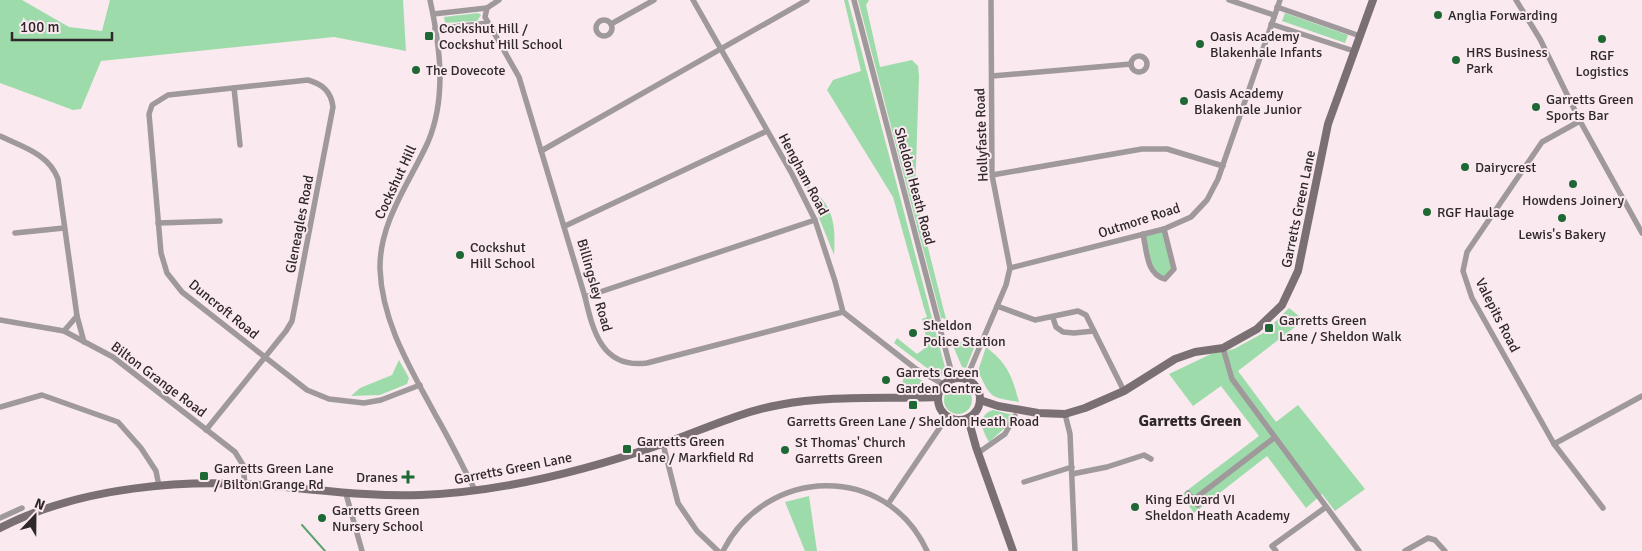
<svg xmlns="http://www.w3.org/2000/svg" width="1642" height="551" viewBox="0 0 1642 551" font-family="Signika,sans-serif">
	<rect width="100%" height="100%" fill="#fae9ee"/>
	<g fill="#9ddcaa">
		<path d="M0,0H22L69,27L102,31L110,0H403L406,51L334,37L101,61L81,109L73,110L0,83Z"/>
		<path d="M844,0H848L946,371L940,378L894,343L897,338L917,354L928,346L922,319L927,317L924,308L893,197L827,90L833,80L861,71Z"/>
		<path d="M858,0H869L866,5L880,67L912,60L918,66L919,76L915,196L946,319L941,318Z"/>
		<path d="M478,13L481,15L477,21L445,23L444,17Z"/>
		<path d="M1285,13L1348,35L1345,43L1282,21Z"/>
		<path d="M805,183C833,204 836,222 834,255Z"/>
		<path d="M1164,229L1174,269L1165,279L1151,270L1143,234Z"/>
		<path d="M1289,308L1304,320L1238,371L1276,422L1298,405L1365,489L1335,511L1322,494L1306,508L1267,456L1194,513L1181,495L1259,436L1221,386L1193,406L1169,374L1211,354L1234,349L1265,332Z"/>
		<path d="M951,341L976,343L966,368L962,367Z"/>
		<path d="M986,347C1008,364 1012,376 1019,402C989,397 991,398 978,371Z"/>
		<path d="M399,360L409,378L407,384L380,395L351,396L360,388L392,375Z"/>
		<path d="M907,369L930,387L928,391H899Z"/>
		<circle cx="958" cy="400" r="14"/>
		<path d="M993,410L1013,415L1006,427L989,442C982,430 976,416 993,410Z"/>
		<path d="M809,496L817,551H805L785,502Z"/>
	</g>
	<g fill="none" stroke-linecap="round" stroke-linejoin="round">
		<path stroke="#5ca46d" stroke-width="2" d="M302,525L325,551"/>
		<g stroke="#a0999b" stroke-width="5.5">
			<path d="M430,0C440,46 447,97 428,142C410,182 379,222 380,269C382,323 411,369 436,416C450,440 462,465 475,490"/>
			<path d="M499,0L487,8L485,17L519,77L585,297C593,331 602,369 647,363L843,312"/>
			<path d="M693,0L792,174L815,220L835,281L843,312L916,369L943,384"/>
			<path d="M854,0L953,378"/>
			<path d="M1229,0L1274,15"/>
			<path d="M1516,0L1540,39L1580,121L1642,233"/>
			<path d="M1277,7L1360,36"/>
			<path d="M433,14L487,8"/>
			<circle cx="604" cy="28" r="8"/>
			<path d="M611,24L654,0"/>
			<path d="M1271,24L1354,51"/>
			<path d="M435,29L488,23"/>
			<circle cx="1139" cy="64" r="8"/>
			<path d="M992,76L1131,64"/>
			<path d="M234,88L240,145"/>
			<path d="M1580,121L1542,142L1467,252L1463,271L1472,298L1554,444L1603,508"/>
			<path d="M0,136C23,147 49,154 58,179L77,316L84,342"/>
			<path d="M541,151L807,0"/>
			<path d="M992,175L1142,149H1167L1223,166"/>
			<path d="M158,223L220,221"/>
			<path d="M565,226L767,131"/>
			<path d="M15,233L64,228"/>
			<path d="M1143,234C1147,251 1146,274 1165,279L1174,269L1164,229"/>
			<path d="M1010,268L1164,229L1191,217L1207,200L1218,179L1280,0"/>
			<path d="M585,297L815,220"/>
			<path d="M997,306L1035,320L1078,311L1086,315L1124,391"/>
			<path d="M1053,318L1056,327L1063,332L1074,333L1094,331"/>
			<path d="M0,320L64,331L113,357L235,452L243,465L245,484"/>
			<path d="M64,331L77,316"/>
			<path d="M1223,348L1232,379L1359,551"/>
			<path d="M966,379L1006,285L1010,268L992,175L991,0"/>
			<path d="M0,407L42,395L118,422L141,448L156,471L159,486"/>
			<path d="M1065,414L1070,434L1075,551"/>
			<path d="M206,430L286,331L292,321L333,107C331,91 322,84 308,80L168,95L152,105L149,114L161,253L167,273L182,292L307,390L329,399L364,403L381,400L420,385"/>
			<path d="M663,444L678,503L697,531L718,551"/>
			<path d="M1554,444L1642,396"/>
			<path d="M978,453L1005,434L1015,416"/>
			<path d="M1072,474L1107,467L1144,455L1151,459"/>
			<path d="M1024,482L1072,467"/>
			<path d="M1188,493L1198,505"/>
			<path d="M346,494L362,551"/>
			<path d="M1193,500L1274,438"/>
			<path d="M888,504L947,417"/>
			<path d="M0,518L22,508"/>
			<path d="M723,551C766,466 886,462 927,551"/>
			<path d="M1276,551L1272,546L1326,507"/>
			<path d="M1405,551L1428,538L1435,540L1445,551"/>
		</g>
		<g stroke="#7a7073" stroke-width="8">
			<circle cx="959" cy="399" r="21"/>
			<path d="M980,400L998,406L1038,413L1065,414L1085,408L1124,391L1175,359L1195,352L1223,348L1257,329L1282,305L1298,271L1328,124L1373,0"/>
			<path d="M968,418L976,447L1013,551"/>
			<path d="M0,528C79,487 185,478 272,486C322,490 371,497 421,495C503,492 588,470 665,443C702,430 740,412 779,405C830,395 885,399 937,397"/>
		</g>
	</g>
	<g fill="#1e6836" stroke="#fae9ee" stroke-width="2">
		<circle cx="1438" cy="15" r="5"/>
		<rect x="424" y="31" width="10" height="10" rx="2.5"/>
		<circle cx="1602" cy="39" r="5"/>
		<circle cx="1200" cy="44" r="5"/>
		<circle cx="1456" cy="60" r="5"/>
		<circle cx="416" cy="70" r="5"/>
		<circle cx="1184" cy="101" r="5"/>
		<circle cx="1536" cy="107" r="5"/>
		<circle cx="1465" cy="167" r="5"/>
		<circle cx="1573" cy="184" r="5"/>
		<circle cx="1427" cy="212" r="5"/>
		<circle cx="1562" cy="218" r="5"/>
		<circle cx="460" cy="255" r="5"/>
		<rect x="1264" y="323" width="10" height="10" rx="2.5"/>
		<circle cx="913" cy="333" r="5"/>
		<circle cx="886" cy="380" r="5"/>
		<rect x="908" y="400" width="10" height="10" rx="2.5"/>
		<rect x="622" y="444" width="10" height="10" rx="2.5"/>
		<circle cx="785" cy="450" r="5"/>
		<rect x="199" y="471" width="10" height="10" rx="2.5"/>
		<path d="M405.5 469.5h5v5h5v5h-5v5h-5v-5h-5v-5h5z"/>
		<circle cx="1135" cy="507" r="5"/>
		<circle cx="322" cy="518" r="5"/>
	</g>
	<g text-anchor="middle" stroke-width="4" stroke-linejoin="round" paint-order="stroke">
		<g font-size="14" fill="#2e282a" stroke="#fae9ee" text-anchor="start">
			<text x="1448" y="20">Anglia Forwarding</text>
			<text x="439" y="33">Cockshut Hill /<tspan x="439" dy="16">Cockshut Hill School</tspan></text>
			<text x="1210" y="41">Oasis Academy<tspan x="1210" dy="16">Blakenhale Infants</tspan></text>
			<text x="1466" y="57">HRS Business<tspan x="1466" dy="16">Park</tspan></text>
			<text x="1602" y="60" text-anchor="middle">RGF<tspan x="1602" dy="16">Logistics</tspan></text>
			<text x="426" y="75">The Dovecote</text>
			<text x="1194" y="98">Oasis Academy<tspan x="1194" dy="16">Blakenhale Junior</tspan></text>
			<text x="1546" y="104">Garretts Green<tspan x="1546" dy="16">Sports Bar</tspan></text>
			<text x="1475" y="172">Dairycrest</text>
			<text x="1573" y="205" text-anchor="middle">Howdens Joinery</text>
			<text x="1437" y="217">RGF Haulage</text>
			<text x="1562" y="239" text-anchor="middle">Lewis's Bakery</text>
			<text x="470" y="252">Cockshut<tspan x="470" dy="16">Hill School</tspan></text>
			<text x="1279" y="325">Garretts Green<tspan x="1279" dy="16">Lane / Sheldon Walk</tspan></text>
			<text x="923" y="330">Sheldon<tspan x="923" dy="16">Police Station</tspan></text>
			<text x="896" y="377">Garrets Green<tspan x="896" dy="16">Garden Centre</tspan></text>
			<text x="913" y="426" text-anchor="middle">Garretts Green Lane / Sheldon Heath Road</text>
			<text x="637" y="446">Garretts Green<tspan x="637" dy="16">Lane / Markfield Rd</tspan></text>
			<text x="795" y="447">St Thomas' Church<tspan x="795" dy="16">Garretts Green</tspan></text>
			<text x="214" y="473">Garretts Green Lane<tspan x="214" dy="16">/ Bilton Grange Rd</tspan></text>
			<text x="398" y="482" text-anchor="end">Dranes</text>
			<text x="1145" y="504">King Edward VI<tspan x="1145" dy="16">Sheldon Heath Academy</tspan></text>
			<text x="332" y="515">Garretts Green<tspan x="332" dy="16">Nursery School</tspan></text>
		</g>
		<g font-size="14" fill="#2e282a" stroke="#fae9ee">
			<text transform="translate(981 135) rotate(-92)" y="5">Hollyfaste Road</text>
			<text transform="translate(804 174) rotate(62)" y="5">Hengham Road</text>
			<text transform="translate(395 182) rotate(-65)" y="5">Cockshut Hill</text>
			<text transform="translate(915 186) rotate(75)" y="5">Sheldon Heath Road</text>
			<text transform="translate(1298 209) rotate(-78)" y="5">Garretts Green Lane</text>
			<text transform="translate(1139 220) rotate(-18)" y="5">Outmore Road</text>
			<text transform="translate(299 224) rotate(-79)" y="5">Gleneagles Road</text>
			<text transform="translate(595 285) rotate(74)" y="5">Billingsley Road</text>
			<text transform="translate(224 309) rotate(39)" y="5">Duncroft Road</text>
			<text transform="translate(1498 315) rotate(63)" y="5">Valepits Road</text>
			<text transform="translate(159 379) rotate(37)" y="5">Bilton Grange Road</text>
			<text transform="translate(513 468) rotate(-11)" y="5">Garretts Green Lane</text>
		</g>
		<g font-size="16" font-weight="bold" fill="#2e282a" stroke="#fae9ee">
			<text x="1190" y="426">Garretts Green</text>
		</g>
	</g>
	<g transform="translate(35 516) rotate(22)" stroke="#fae9ee" stroke-width="4" paint-order="stroke">
	<path d="M0-4L9 19L0 12L-9 19Z" fill="#2e282a"/>
	<text y="-8" font-size="14" font-weight="bold" text-anchor="middle" fill="#2e282a">N</text>
	</g>
	<path d="M12 32v8h100v-8" fill="none" stroke="#2e282a" stroke-width="2.5"/>
	<text x="20" y="32" font-size="15" fill="#2e282a" stroke="#fae9ee" stroke-width="4" paint-order="stroke">100 m</text>
</svg>
